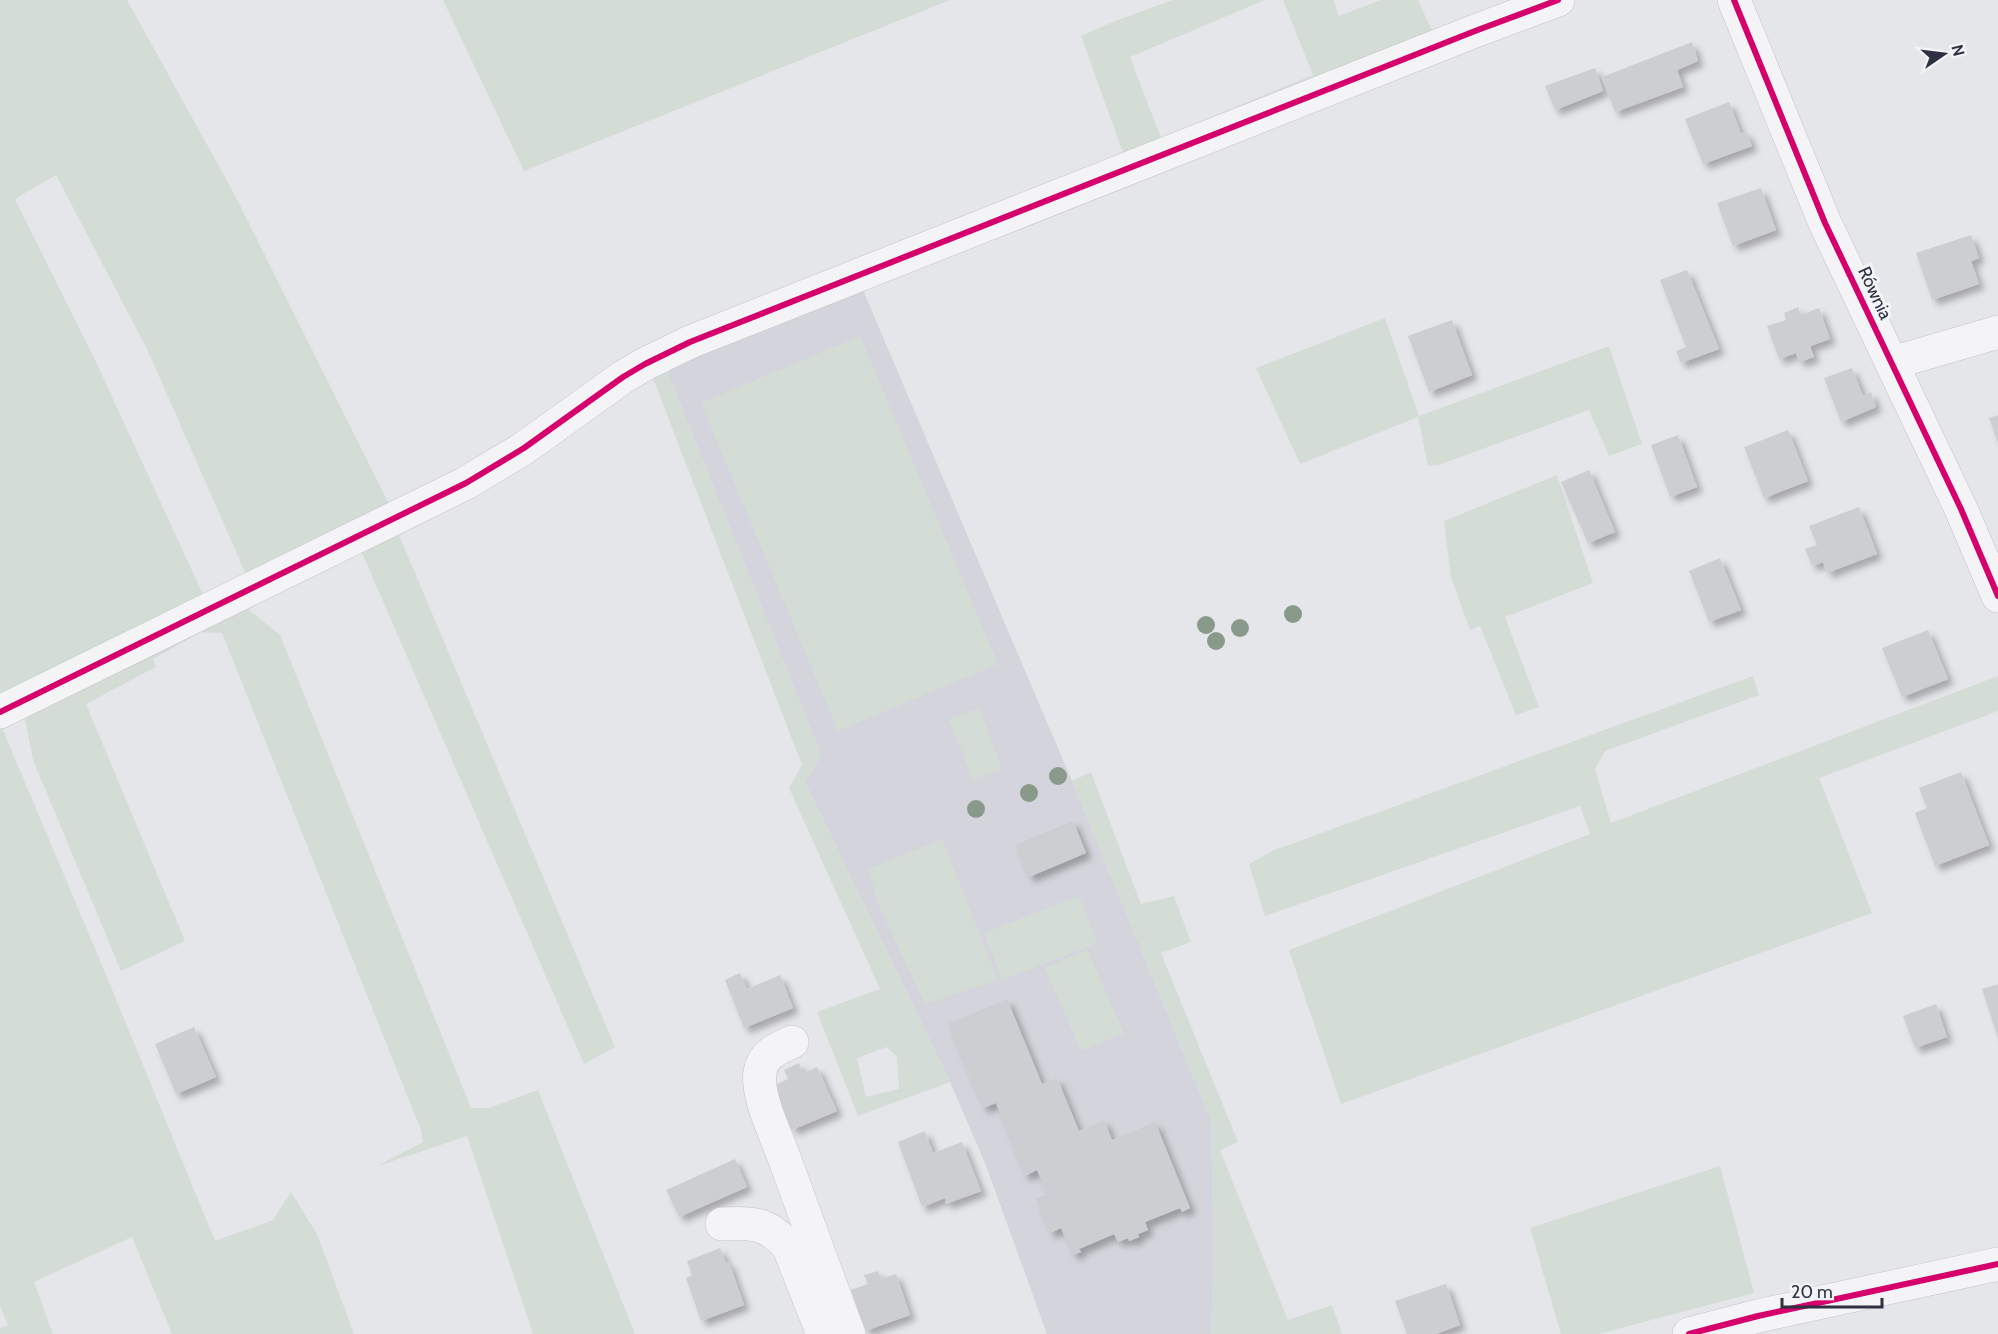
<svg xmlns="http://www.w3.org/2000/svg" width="1998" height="1334" viewBox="0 0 1998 1334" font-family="Cabin,sans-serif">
	<defs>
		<filter id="shadow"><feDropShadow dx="5.5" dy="5.5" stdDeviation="3" flood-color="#0004"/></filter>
	</defs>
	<rect width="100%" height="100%" fill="#e5e6e9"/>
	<path fill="#d4d5dc" d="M860,283L1072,781L1211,1120L1214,1255L1211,1334H1047L985,1163L950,1082L805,782L821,755L665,366Z"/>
	<g fill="#d4dcd6" fill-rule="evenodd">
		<path d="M0,0H127L236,197L392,510L249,581L147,349L56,175L15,199L97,364L206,601L0,706Z"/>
		<path d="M443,0H950L524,171Z"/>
		<path d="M1173,0H1265L1130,57L1161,138L1313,75L1283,0H1333L1339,16L1381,0H1418L1435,37L1126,161L1081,36L1115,21Z"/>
		<path d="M1385,318L1419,416L1609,346L1642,444L1609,456L1589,410L1439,465L1428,466L1418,417L1300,464L1256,368Z"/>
		<path d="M860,336L998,664L838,731L701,403Z"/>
		<path d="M665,366L821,755L805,782L950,1082L858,1116L817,1012L880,989L789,788L802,765L651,373ZM887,1047L897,1057L899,1089L866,1097L857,1058Z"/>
		<path d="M1557,475L1593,583L1505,617L1539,707L1516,715L1480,626L1470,630L1451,577L1444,521Z"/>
		<path d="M396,528L615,1047L584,1064L359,546Z"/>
		<path d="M242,604L280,635L471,1108H489L538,1090L635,1334H533L467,1136L375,1167L423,1142L421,1130L222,633L201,632L153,659L156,667L86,704L185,941L121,971L33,760L24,714Z"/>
		<path d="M1753,676L1759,695L1605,751L1595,769L1611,823L1998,676V711L1819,778L1872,913L1341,1104L1289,950L1590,834L1580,806L1265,916L1249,864L1272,851Z"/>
		<path d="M979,708L1002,769L973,780L949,719Z"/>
		<path d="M0,723L107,977L215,1241L273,1220L291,1192L317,1234L354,1334H172L132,1237L34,1282L53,1334H0V1328L8,1325L0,1306Z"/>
		<path d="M1091,772L1141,904L1174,896L1191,942L1161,953L1238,1142L1220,1150L1288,1320L1332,1305L1342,1334H1211L1214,1255L1211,1120L1072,781Z"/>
		<path d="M942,839L998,980L925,1004L880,908L868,869Z"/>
		<path d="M1079,896L1097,943L1002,980L984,933Z"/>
		<path d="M1087,949L1124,1033L1081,1051L1045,968Z"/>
		<path d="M1720,1166L1754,1293L1598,1334H1561L1530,1228Z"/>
	</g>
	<g fill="#cdced1" filter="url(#shadow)">
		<path d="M1692,42L1698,61L1677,70L1683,87L1615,112L1602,77Z"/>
		<path d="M1595,68L1603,91L1555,110L1545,86Z"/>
		<path d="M1729,102L1741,134L1746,131L1752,146L1703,164L1685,119Z"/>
		<path d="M1761,188L1776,230L1733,246L1717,203Z"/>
		<path d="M1971,235L1979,258L1971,261L1979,284L1932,300L1916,253Z"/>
		<path d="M1687,270L1719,349L1681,363L1676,351L1686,347L1660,280Z"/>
		<path d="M1798,307L1801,315L1819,308L1830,339L1810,346L1814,357L1799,362L1796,353L1779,359L1767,326L1786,320L1784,313Z"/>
		<path d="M1452,320L1472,375L1429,392L1408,336Z"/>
		<path d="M1852,368L1863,396L1871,392L1876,407L1841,422L1824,378Z"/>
		<path d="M1998,415V443L1989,418Z"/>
		<path d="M1788,430L1808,481L1764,498L1744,447Z"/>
		<path d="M1678,435L1697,487L1670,497L1651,445Z"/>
		<path d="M1589,470L1615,532L1588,543L1561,482Z"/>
		<path d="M1859,507L1877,554L1827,573L1823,562L1812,566L1805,549L1817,545L1809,526Z"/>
		<path d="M1720,558L1741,610L1709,622L1689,571Z"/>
		<path d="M1928,630L1948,679L1902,697L1882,648Z"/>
		<path d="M1961,772L1989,845L1935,866L1915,813L1927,808L1919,788Z"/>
		<path d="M1073,821L1086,853L1029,877L1015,845Z"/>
		<path d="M740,973L747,989L780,975L793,1008L744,1028L725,980Z"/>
		<path d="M1998,984V1038L1982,989Z"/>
		<path d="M1007,999L1042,1084L1057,1078L1079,1131L1104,1120L1112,1140L1155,1122L1190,1208L1182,1212L1180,1208L1145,1222L1148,1230L1138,1234L1139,1237L1129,1241L1128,1238L1118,1242L1114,1234L1079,1249L1081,1252L1073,1255L1061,1228L1050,1233L1036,1199L1048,1194L1037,1170L1025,1176L996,1103L983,1108L948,1024Z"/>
		<path d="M1936,1004L1947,1037L1915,1048L1903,1016Z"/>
		<path d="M194,1027L216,1077L176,1094L155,1044Z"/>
		<path d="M799,1063L803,1073L817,1067L837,1111L792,1130L773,1086L788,1079L784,1070Z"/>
		<path d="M925,1131L933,1153L962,1142L981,1191L946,1204L945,1198L922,1207L898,1142Z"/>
		<path d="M735,1159L747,1187L679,1217L666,1190Z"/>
		<path d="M720,1248L726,1263L729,1262L744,1305L701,1321L686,1278L692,1275L687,1261Z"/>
		<path d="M878,1271L881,1279L896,1274L910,1315L865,1331L851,1290L868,1284L864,1275Z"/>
		<path d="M1446,1284L1460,1325L1436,1334H1407L1395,1301Z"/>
	</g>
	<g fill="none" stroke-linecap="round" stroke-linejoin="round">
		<defs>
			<g id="minor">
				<path d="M1734,0L1825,223L1961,509L1998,596"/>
				<path d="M1892,363L1998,332"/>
				<path d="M0,712L466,483L524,448L623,377L645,364L690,342L1475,31L1558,0"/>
				<path d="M792,1042C777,1049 763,1054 760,1072C756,1096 777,1137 785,1160C806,1218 827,1276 849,1334"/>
				<path d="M722,1224C753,1222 769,1223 789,1248L823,1334"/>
				<path d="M1689,1334L1758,1316L1998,1264"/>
			</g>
		</defs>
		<use href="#minor" stroke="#c3c4c7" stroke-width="34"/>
		<use href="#minor" stroke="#f4f4f6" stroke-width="33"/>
		<defs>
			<g id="cycleway">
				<path d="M1734,0L1825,223L1961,509L1998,596"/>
				<path d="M0,712L466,483L524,448L623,377L645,364L690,342L1475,31L1558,0"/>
				<path d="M1689,1334L1758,1316L1998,1264"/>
			</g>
		</defs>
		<use href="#cycleway" stroke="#f3f4f8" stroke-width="10"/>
		<use href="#cycleway" stroke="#d6006c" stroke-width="6"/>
	</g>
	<g fill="#899a8a">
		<circle cx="1293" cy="614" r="9"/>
		<circle cx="1206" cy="625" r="9"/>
		<circle cx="1240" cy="628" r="9"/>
		<circle cx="1216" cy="641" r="9"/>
		<circle cx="1058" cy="776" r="9"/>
		<circle cx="1029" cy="793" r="9"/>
		<circle cx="976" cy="809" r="9"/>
	</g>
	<g text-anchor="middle" stroke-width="6" stroke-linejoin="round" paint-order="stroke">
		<g font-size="18" fill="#2d3141" stroke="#f3f4f8">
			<text transform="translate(1875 293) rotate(65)" y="6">Równia</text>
		</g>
	</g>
	<g transform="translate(1944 54) rotate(76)" stroke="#f3f4f8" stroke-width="4.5" paint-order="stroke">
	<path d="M0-4.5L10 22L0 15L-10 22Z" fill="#2d3141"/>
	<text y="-9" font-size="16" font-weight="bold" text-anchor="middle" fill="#2d3141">N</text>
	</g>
	<path d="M1782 1298v9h100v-9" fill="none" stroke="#2d3141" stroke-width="3"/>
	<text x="1791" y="1298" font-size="18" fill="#2d3141" stroke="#f3f4f8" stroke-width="4.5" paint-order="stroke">20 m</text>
</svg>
